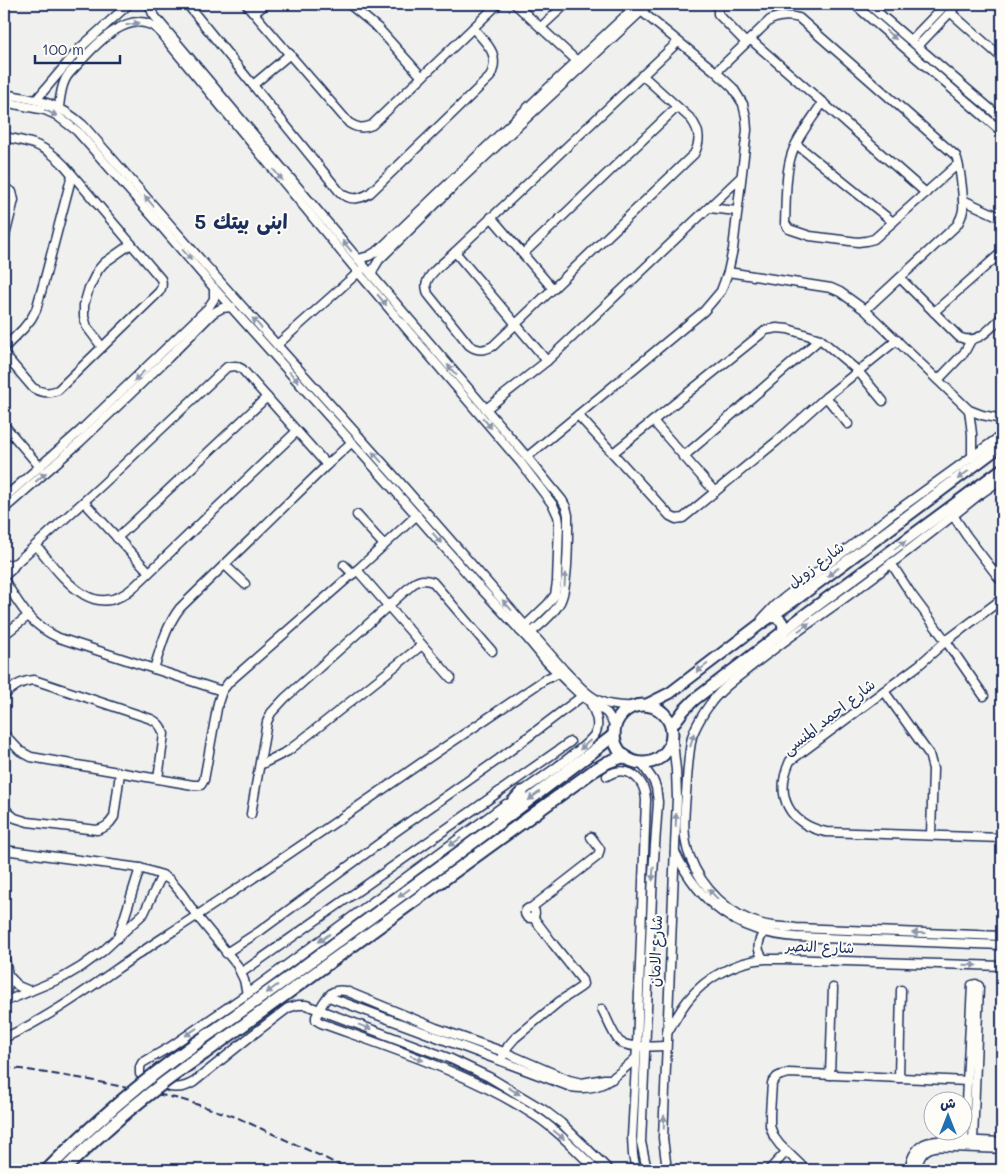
<svg xmlns="http://www.w3.org/2000/svg" width="1006" height="1174" viewBox="0 0 1006 1174" font-family="Mali,'Playpen Sans Arabic',sans-serif">
	<rect width="100%" height="100%" fill="#f0f0ee"/>
	<filter id="ink" filterUnits="userSpaceOnUse"><feTurbulence type="fractalNoise" baseFrequency=".02" numOctaves="2"/><feDisplacementMap in="SourceGraphic" scale="10" xChannelSelector="R" yChannelSelector="G"/><feConvolveMatrix kernelMatrix="1 2 1 2 8 2 1 2 1" color-interpolation-filters="sRGB"/></filter>
	<g filter="url(#ink)">
		<g fill="none" stroke-linecap="round" stroke-linejoin="round">
			<defs>
				<g id="minor">
					<path d="M149,4L153,14L157,19L358,259L527,457L562,500L566,507L568,515C568,534 569,590 559,604C553,615 541,624 532,632"/>
					<path d="M187,4L339,191C348,201 359,200 370,193L490,77C501,54 487,44 473,28"/>
					<path d="M246,4L349,123C357,128 363,129 372,125L498,4"/>
					<path d="M349,4L378,28L422,77"/>
					<path d="M515,4L577,61"/>
					<path d="M718,4V14L746,43"/>
					<path d="M854,4L1002,132"/>
					<path d="M868,4L1002,119"/>
					<path d="M950,12L1002,58"/>
					<path d="M254,13L266,4"/>
					<path d="M541,27L566,4"/>
					<path d="M750,39L926,193"/>
					<path d="M911,40L946,4"/>
					<path d="M918,46L958,4"/>
					<path d="M716,72L770,20C779,16 788,15 799,18L956,156C960,165 964,200 963,210C962,216 960,220 957,225L865,310"/>
					<path d="M642,75L691,119C700,131 701,141 694,154L493,346C484,351 477,351 469,345L428,294C427,290 425,286 427,282C429,273 448,259 455,252L678,42"/>
					<path d="M253,85L290,54"/>
					<path d="M4,94C38,100 56,101 83,125L207,267L397,479L564,670C589,696 597,708 636,706"/>
					<path d="M36,100L80,48L129,4"/>
					<path d="M4,102L45,110L56,115L77,131L161,226L214,288L390,485L472,579L527,638L546,661L567,682L583,697L607,713L613,722L615,728"/>
					<path d="M823,102C811,121 795,139 790,160C785,180 786,204 785,223L789,229L810,236L858,242L866,241L874,239L958,164"/>
					<path d="M59,107C60,98 61,88 65,80C68,73 75,68 80,62C97,43 132,6 158,30L358,272L521,463L553,505L558,516L559,523L557,582L555,595L548,604L520,631"/>
					<path d="M4,137C32,142 45,145 65,166L161,279C163,285 162,288 159,292L58,390C49,394 42,393 33,388L4,354"/>
					<path d="M796,144L893,222"/>
					<path d="M4,188L12,192L14,200L4,240"/>
					<path d="M963,200L1002,218"/>
					<path d="M709,208L737,211"/>
					<path d="M491,217L553,289"/>
					<path d="M455,252L547,361"/>
					<path d="M523,254L677,107"/>
					<path d="M358,259L369,256L379,250L545,91L638,4"/>
					<path d="M728,272L831,288L840,292L865,310L969,410L982,415L1002,419"/>
					<path d="M372,275L373,270L379,260L458,182L649,4"/>
					<path d="M900,278L959,337C978,346 990,328 1002,317"/>
					<path d="M934,312L1002,252"/>
					<path d="M277,345L361,270"/>
					<path d="M102,347L87,327L84,317V305L89,288L98,270L104,263L131,244"/>
					<path d="M4,348L23,329L31,319L36,310L45,278L72,175"/>
					<path d="M938,380L964,353L971,340"/>
					<path d="M826,397L848,424"/>
					<path d="M486,409L547,361L741,177"/>
					<path d="M969,410L972,434V457"/>
					<path d="M578,415L670,516L676,519L683,518L777,441L826,397L897,340"/>
					<path d="M653,421L715,492"/>
					<path d="M4,425L40,467"/>
					<path d="M613,453L766,330L777,328L788,329L820,339L858,371L883,401"/>
					<path d="M527,457L704,311L721,291L728,272L733,249L747,130L746,117L743,104L733,88L716,72L641,11"/>
					<path d="M683,457L820,339"/>
					<path d="M1002,479L979,495C929,535 878,575 825,612C797,632 770,651 743,673C731,682 718,692 710,704C704,712 695,727 692,737C689,751 688,765 687,779C686,804 680,833 690,857C702,889 730,916 762,924C773,927 785,927 796,928L1002,936"/>
					<path d="M4,498L80,431L208,308L214,299V288"/>
					<path d="M84,502L149,572"/>
					<path d="M4,509L80,442L168,358L213,313L222,308L232,307"/>
					<path d="M357,515L384,545"/>
					<path d="M953,515L966,535L1002,582"/>
					<path d="M117,538L267,397"/>
					<path d="M36,545C62,576 93,625 135,586L297,431"/>
					<path d="M891,563L911,594L946,641L984,696"/>
					<path d="M225,565L245,584"/>
					<path d="M344,565L353,574"/>
					<path d="M4,566L16,563"/>
					<path d="M357,570L451,678"/>
					<path d="M4,576L11,570L16,563L102,485L227,367L236,366L242,369L327,465"/>
					<path d="M4,580C21,607 29,624 59,638L222,691"/>
					<path d="M1002,599L946,641L919,665L790,761C774,796 789,824 826,832L1002,838"/>
					<path d="M762,619L775,605L891,515L1002,435"/>
					<path d="M4,635L28,616"/>
					<path d="M154,669C161,647 166,626 180,608L327,465L352,442"/>
					<path d="M884,691L929,754L933,769L931,835"/>
					<path d="M4,695C13,687 21,681 34,680L151,719C158,722 161,726 164,734L158,779"/>
					<path d="M4,734L20,751L31,757L193,785H201L204,780L218,703L222,691L229,682L357,570L417,515"/>
					<path d="M638,762L644,767L653,780L656,787L658,802L653,874L641,1142L647,1170"/>
					<path d="M260,765L288,751L422,645"/>
					<path d="M607,776C627,763 645,779 646,800L637,1046L632,1137L633,1155L636,1170"/>
					<path d="M519,794C534,783 590,746 596,732C600,722 594,711 590,702"/>
					<path d="M506,804L247,994L170,1047L142,1063L140,1067V1074L143,1077C161,1084 175,1094 194,1082L251,1036L288,1008L298,1005H306L451,1059L489,1077L544,1110L561,1123L609,1170"/>
					<path d="M4,807L9,813L15,818L28,822L97,830C105,828 109,825 114,817L120,773"/>
					<path d="M251,814L267,722L271,713L285,698L413,584C420,579 425,579 433,582L492,651"/>
					<path d="M4,850L140,868L162,875L170,880L181,893L197,916L237,965L244,980L247,994"/>
					<path d="M675,852C700,904 737,933 796,937L1002,945"/>
					<circle cx="530" cy="913" r="5"/>
					<path d="M531,908L598,856L600,849L591,837"/>
					<path d="M118,938L140,868"/>
					<path d="M226,953L260,931L395,832L499,759L585,694"/>
					<path d="M4,956C9,976 10,981 4,1001"/>
					<path d="M764,959C756,950 757,942 764,932"/>
					<path d="M241,973L570,742"/>
					<path d="M9,976L18,986L30,991"/>
					<path d="M329,997L571,1087C602,1092 615,1077 636,1058"/>
					<path d="M4,1002L64,977L81,967L103,951L144,913L162,875"/>
					<path d="M602,1009C607,1018 612,1033 619,1041C627,1049 655,1046 666,1046"/>
					<path d="M667,1033C674,1022 680,1010 688,1000C706,977 735,962 764,959C770,959 777,959 783,959L1002,966"/>
					<path d="M4,1038C62,1012 111,971 164,937C251,881 336,822 421,763C462,735 503,708 544,680L562,671"/>
					<path d="M503,1056L508,1046L515,1038L560,1001L581,987L583,984L582,980L554,945L533,917"/>
					<path d="M830,1075L833,988"/>
					<path d="M899,1078L901,990"/>
					<path d="M964,1141L972,985L976,984L979,986L973,1141"/>
					<path d="M597,1170C577,1152 560,1132 537,1117C473,1074 393,1049 321,1023L316,1020V1017C319,1009 326,997 333,992C337,990 341,990 346,991L436,1028L504,1052L569,1080L582,1083L604,1079H612"/>
					<path d="M667,1170L663,1138L677,798L676,770L672,732"/>
					<path d="M769,1170L786,1152"/>
					<path d="M806,1170L780,1145L774,1137L770,1126V1114L772,1083L777,1077L781,1075L789,1073L968,1081"/>
					<path d="M910,1170C910,1160 915,1149 924,1144C938,1137 985,1142 1002,1142"/>
					<path d="M917,1170C917,1161 922,1151 931,1148C938,1145 947,1147 955,1147C971,1148 986,1148 1002,1149"/>
				</g>
				<g id="major">
					<path d="M769,617C780,616 786,623 782,633"/>
					<path d="M646,705L670,693L759,625L798,598L1002,445"/>
					<path d="M671,727L684,710L694,700L807,613L1002,469"/>
				</g>
				<g id="highway">
					<circle cx="643" cy="734" r="29"/>
					<path d="M501,815L522,792"/>
					<path d="M195,1044L288,978L483,835L591,753L614,735"/>
					<path d="M205,1053L593,771L608,762L625,756"/>
				</g>
			</defs>
			<use href="#minor" stroke="#1b2f5e" stroke-width="11"/>
			<use href="#major" stroke="#1b2f5e" stroke-width="14"/>
			<use href="#highway" stroke="#1b2f5e" stroke-width="15"/>
			<use href="#minor" stroke="#fdfcf7" stroke-width="8"/>
			<use href="#major" stroke="#fdfcf7" stroke-width="10"/>
			<use href="#highway" stroke="#fdfcf7" stroke-width="11"/>
			<path stroke="#1b2f5e" stroke-width="2" stroke-dasharray="8 4" stroke-linecap="butt" d="M4,1068L21,1069L85,1079L180,1099L236,1117L323,1157L348,1170"/>
			<defs>
				<g id="highway-bridge">
					<path d="M47,1170C93,1123 141,1082 195,1044"/>
					<path d="M64,1170C107,1126 154,1088 205,1053"/>
				</g>
			</defs>
			<use href="#highway-bridge" stroke="#1b2f5e" stroke-width="15" stroke-linecap="butt"/>
			<use href="#highway-bridge" stroke="#fdfcf7" stroke-width="11"/>
		</g>
		<defs><path id="oneway-solid" d="M-6-.8H1V-3.2L6.5 0L1 3.2V.8H-6Z" transform="scale(1.25)"/></defs>
		<g fill="#8c96aa">
			<use href="#oneway-solid" transform="translate(133 24) rotate(-10)"/>
			<use href="#oneway-solid" transform="translate(891 35) rotate(41)"/>
			<use href="#oneway-solid" transform="translate(51 113) rotate(25)"/>
			<use href="#oneway-solid" transform="translate(278 175) rotate(50)"/>
			<use href="#oneway-solid" transform="translate(149 201) rotate(-131)"/>
			<use href="#oneway-solid" transform="translate(347 246) rotate(-130)"/>
			<use href="#oneway-solid" transform="translate(187 255) rotate(49)"/>
			<use href="#oneway-solid" transform="translate(382 300) rotate(50)"/>
			<use href="#oneway-solid" transform="translate(257 323) rotate(-132)"/>
			<use href="#oneway-solid" transform="translate(452 370) rotate(-131)"/>
			<use href="#oneway-solid" transform="translate(139 376) rotate(136)"/>
			<use href="#oneway-solid" transform="translate(294 377) rotate(48)"/>
			<use href="#oneway-solid" transform="translate(487 423) rotate(50)"/>
			<use href="#oneway-solid" transform="translate(377 457) rotate(-132)"/>
			<use href="#oneway-solid" transform="translate(963 475) rotate(143)"/>
			<use href="#oneway-solid" transform="translate(41 477) rotate(-41)"/>
			<use href="#oneway-solid" transform="translate(437 538) rotate(49)"/>
			<use href="#oneway-solid" transform="translate(900 545) rotate(-37)"/>
			<use href="#oneway-solid" transform="translate(833 572) rotate(143)"/>
			<use href="#oneway-solid" transform="translate(565 579) rotate(-86)"/>
			<use href="#oneway-solid" transform="translate(507 605) rotate(-132)"/>
			<use href="#oneway-solid" transform="translate(804 627) rotate(-35)"/>
			<use href="#oneway-solid" transform="translate(702 668) rotate(143)"/>
			<use href="#oneway-solid" transform="translate(692 740) rotate(-76)"/>
			<use href="#oneway-solid" transform="translate(585 745) rotate(138)"/>
			<use href="#oneway-solid" transform="translate(534 796) rotate(143)"/>
			<use href="#oneway-solid" transform="translate(676 820) rotate(-87)"/>
			<use href="#oneway-solid" transform="translate(455 842) rotate(144)"/>
			<use href="#oneway-solid" transform="translate(653 874) rotate(94)"/>
			<use href="#oneway-solid" transform="translate(404 893) rotate(144)"/>
			<use href="#oneway-solid" transform="translate(713 894) rotate(-134)"/>
			<use href="#oneway-solid" transform="translate(919 933) rotate(-178)"/>
			<use href="#oneway-solid" transform="translate(324 938) rotate(144)"/>
			<use href="#oneway-solid" transform="translate(970 965) rotate(2)"/>
			<use href="#oneway-solid" transform="translate(272 989) rotate(144)"/>
			<use href="#oneway-solid" transform="translate(365 1027) rotate(20)"/>
			<use href="#oneway-solid" transform="translate(191 1032) rotate(146)"/>
			<use href="#oneway-solid" transform="translate(417 1058) rotate(21)"/>
			<use href="#oneway-solid" transform="translate(514 1091) rotate(31)"/>
			<use href="#oneway-solid" transform="translate(664 1122) rotate(-88)"/>
			<use href="#oneway-solid" transform="translate(559 1135) rotate(39)"/>
		</g>
	</g>
	<g text-anchor="middle" stroke-width="4" stroke-linejoin="round" paint-order="stroke">
		<g font-size="15" fill="#1b2f5e" stroke="#fdfcf7">
			<text transform="translate(816 565) rotate(-37)" y="5">شارع زويل</text>
			<text transform="translate(829 717) rotate(-38)" y="5">شارع احمد المنسى</text>
			<text transform="translate(820 947) rotate(2)" y="5">شارع النصر</text>
			<text transform="translate(656 951) rotate(-88)" y="5">شارع الامان</text>
		</g>
		<g font-size="20" font-weight="bold" fill="#1b2f5e" stroke="#fdfcf7">
			<text x="241" y="229">ابنى بيتك 5</text>
		</g>
	</g>
	<rect width="1006" height="1174" fill="none" stroke="#fdfcf7" stroke-width="20"/>
	<rect x="10" y="10" width="986" height="1154" fill="none" stroke="#1b2f5e" stroke-width="2" filter="url(#ink)"/>
	<g transform="translate(948 1116)"><circle r="24" fill="#fdfcf7" stroke="#a3aaba"/>
	<path d="M0-4L9 19L0 12L-9 19Z" fill="#1f6fb2"/>
	<text y="-8" font-size="14" font-weight="bold" text-anchor="middle" fill="#1b2f5e">ش</text>
	</g>
	<path d="M35 55v8h85v-8" fill="none" stroke="#1b2f5e" stroke-width="2.5"/>
	<text x="42" y="55" font-size="15" fill="#1b2f5e" stroke="#fdfcf7" stroke-width="4" paint-order="stroke">100 m</text>
</svg>
